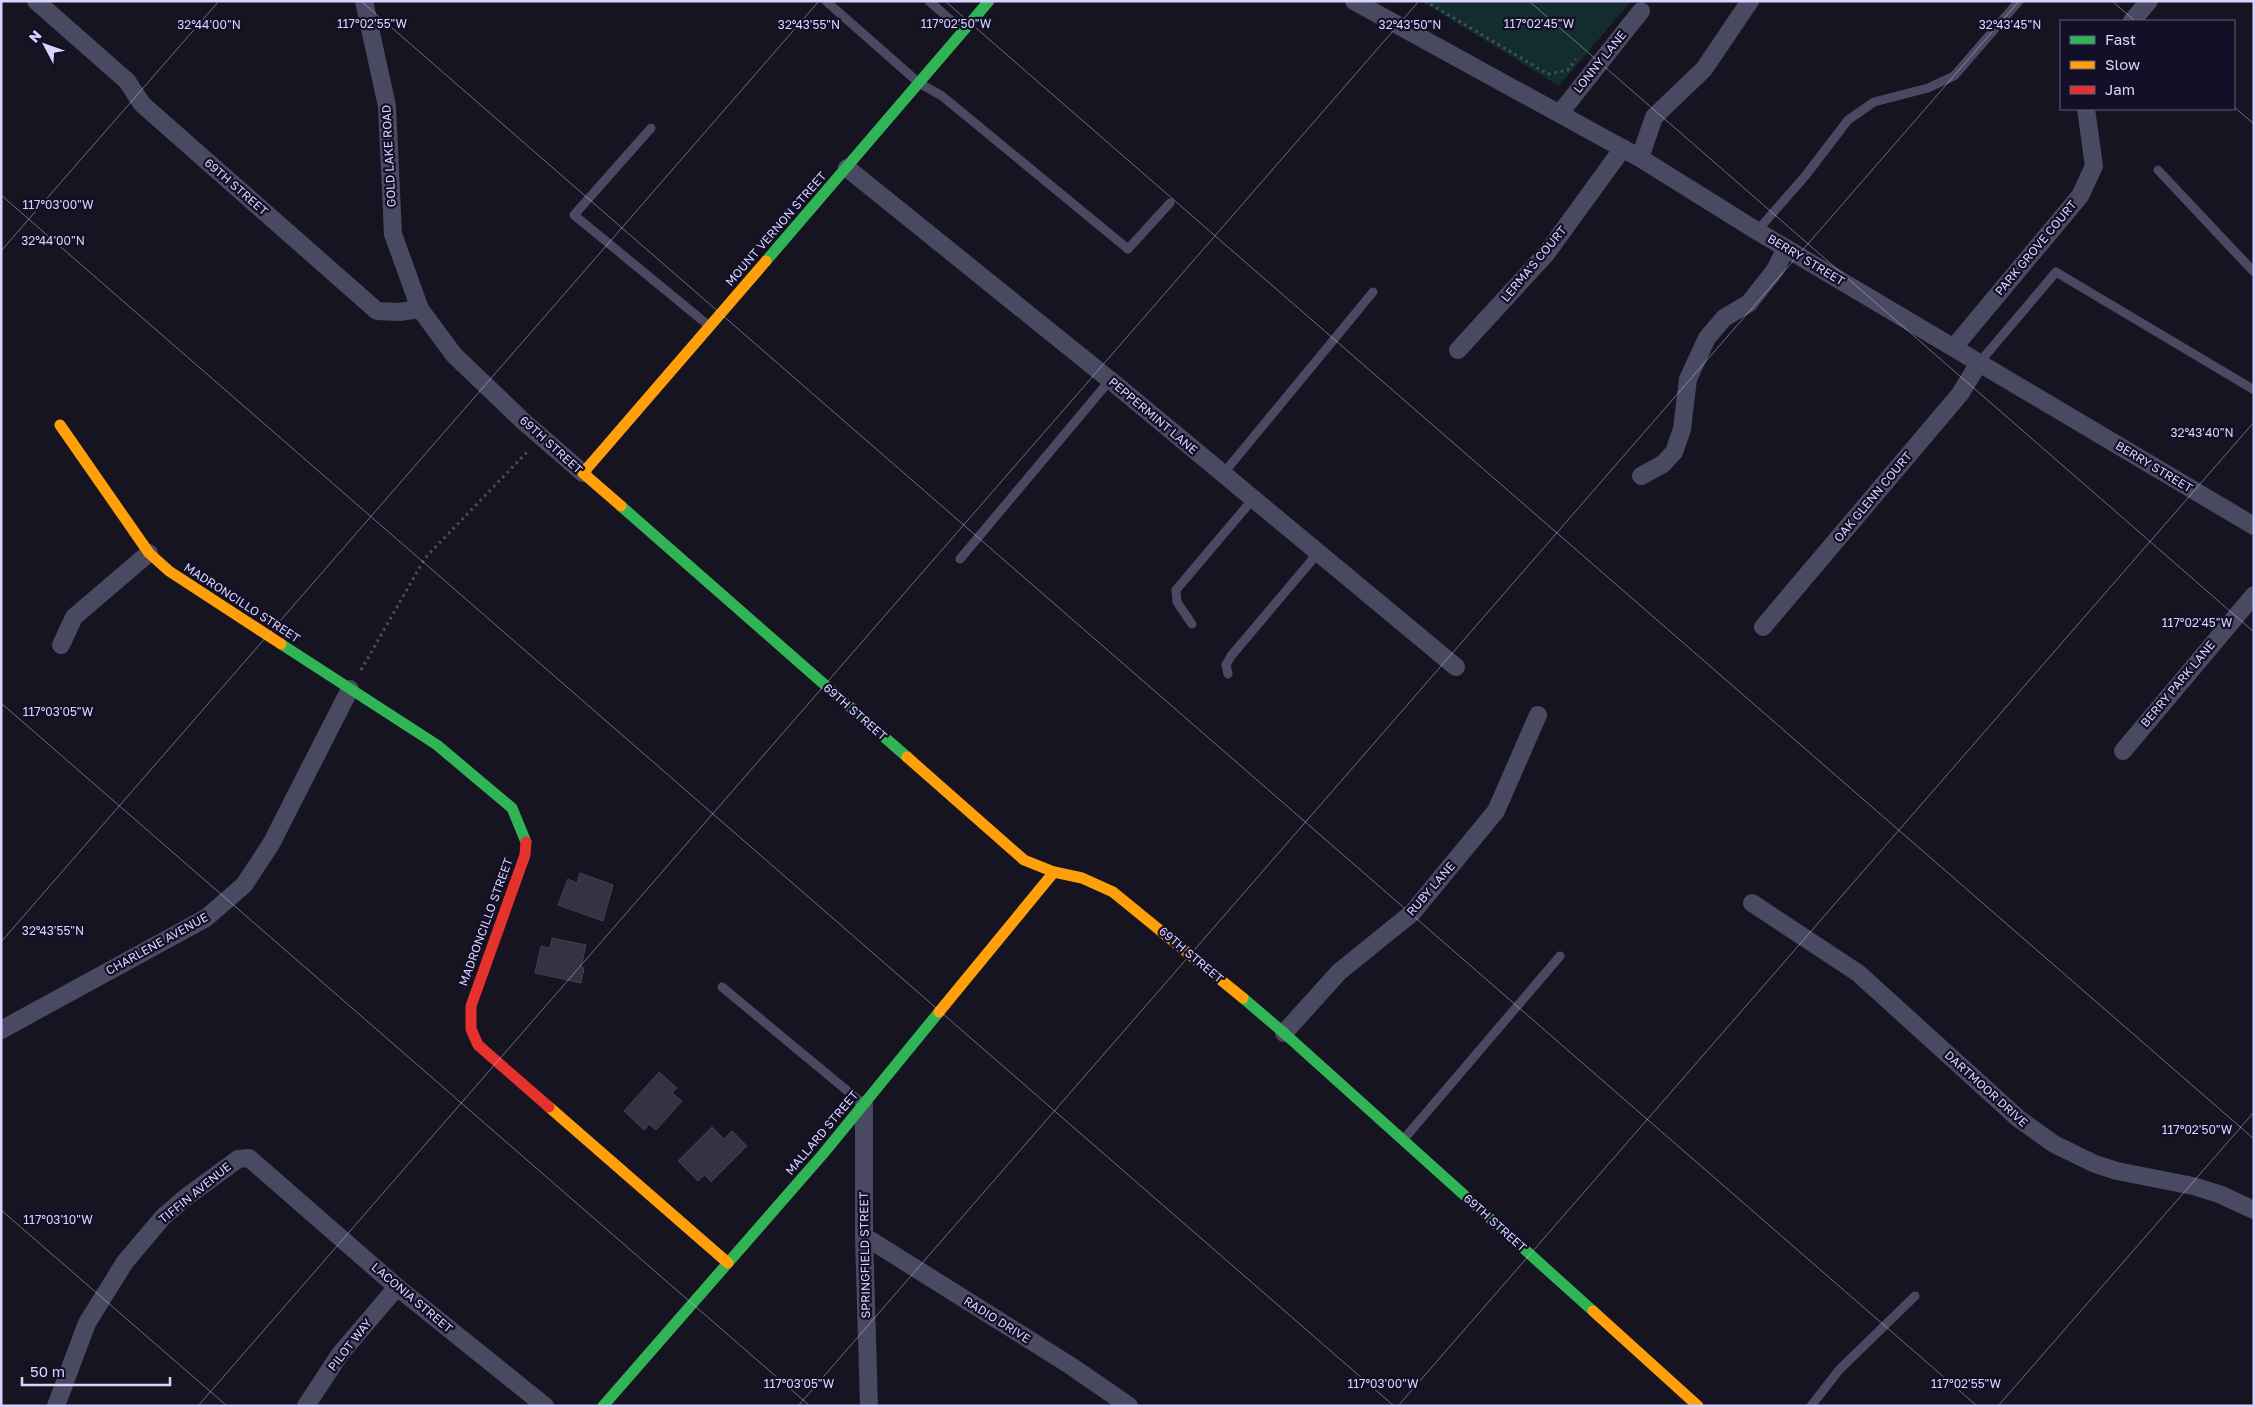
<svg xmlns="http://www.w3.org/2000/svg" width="2255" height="1407" viewBox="0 0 2255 1407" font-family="'Golos Text',sans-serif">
	<rect width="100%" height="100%" fill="#161421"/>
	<path fill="#132c2d" d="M1421,1H1631L1559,86Z"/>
	<g fill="#343243" stroke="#433f54">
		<path d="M580,873L613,885L603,921L558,905L568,879L577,883Z"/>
		<path d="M552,938L586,945L581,967L584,968L581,983L535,973L541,946L550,948Z"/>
		<path d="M659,1072L677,1088L672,1093L682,1101L656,1130L649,1124L644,1130L624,1111Z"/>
		<path d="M712,1127L724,1139L732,1131L747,1146L711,1182L705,1175L698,1181L678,1161Z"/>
	</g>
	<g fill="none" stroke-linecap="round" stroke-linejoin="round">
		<g stroke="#44505f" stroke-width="3" stroke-dasharray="2.5 4" stroke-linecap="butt">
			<path d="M1425,1L1548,74L1568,70L1576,59"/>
			<path d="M361,670L425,558L529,450"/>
		</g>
		<g stroke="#4a4962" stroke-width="9">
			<path d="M826,1L919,83L942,96L1128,249L1170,203"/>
			<path d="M929,1L961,29"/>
			<path d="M651,128L574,215L708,325"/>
			<path d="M2158,170L2254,272"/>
			<path d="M1757,231L1806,175L1848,120L1874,102L1928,88L1954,76L2019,1"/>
			<path d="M1979,363L2056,272L2254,390"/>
			<path d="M1223,474L1373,292"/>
			<path d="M960,559L1110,380"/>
			<path d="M1192,624L1177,602L1176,590L1253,499"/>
			<path d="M1228,674L1226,665L1231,656L1318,553"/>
			<path d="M722,987L862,1103"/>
			<path d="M1403,1140L1560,956"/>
			<path d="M1811,1406L1839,1370L1915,1296"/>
		</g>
		<g stroke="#4a4962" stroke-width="18">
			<path d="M36,1L127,81L142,104L377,311L399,312L420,309"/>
			<path d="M364,1L387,106L393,234L420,309L454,355L523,421L583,473"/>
			<path d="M1354,1L1640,158L1757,231L2254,526"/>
			<path d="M2132,21L2149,1"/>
			<path d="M1560,113L1641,11"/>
			<path d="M1640,158L1654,117L1704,69L1750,1"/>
			<path d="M847,168L1115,384L1456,667"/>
			<path d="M1954,347L2080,196L2094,166L2086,109"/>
			<path d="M1458,350L1546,254L1623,148"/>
			<path d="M1641,476L1663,464L1674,452L1682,429L1688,379L1707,338L1724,318L1749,303L1775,270L1786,248"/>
			<path d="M1763,627L1960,394L1979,363"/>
			<path d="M61,645L74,617L149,553"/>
			<path d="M2123,751L2254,595"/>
			<path d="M1752,903L1858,973L2019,1119L2054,1144L2095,1164L2117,1171L2193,1186L2219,1194L2254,1210"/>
			<path d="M1,1030L206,918L244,885L271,844L350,689"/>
			<path d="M1284,1033L1339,972L1412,913L1496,811L1538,715"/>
			<path d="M864,1105V1236L869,1406"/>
			<path d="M864,1236L1071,1366L1129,1406"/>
			<path d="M56,1406L87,1323L125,1262L163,1217L185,1198L238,1159L249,1158L397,1287L545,1406"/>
			<path d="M306,1406L340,1354L397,1287"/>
		</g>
		<g stroke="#30b455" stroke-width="11">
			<path d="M766,261L989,1"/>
			<path d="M621,506L907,757"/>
			<path d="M281,644L437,745L512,808L526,842"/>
			<path d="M1243,998L1284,1033L1593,1311"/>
			<path d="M603,1406L823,1154L939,1012"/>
		</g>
		<g stroke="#ff9f0a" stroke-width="11">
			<path d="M60,425L149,553L169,571L281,644"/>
			<path d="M621,506L583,473L766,261"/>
			<path d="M907,757L1024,860L1054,872L1082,878L1113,892L1243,998"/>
			<path d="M939,1012L1054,872"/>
			<path d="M549,1107L728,1263"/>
			<path d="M1593,1311L1698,1406"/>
		</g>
		<path stroke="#e5322d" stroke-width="11" d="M526,842L525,855L471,1006V1029L478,1045L549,1107"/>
	</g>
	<path fill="none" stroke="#d9d4ff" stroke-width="1" stroke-opacity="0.45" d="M361,1L1977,1406M945,1L2254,1139M1529,1L2254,632M2112,1L2135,21M2234,107L2254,124M1,195L1394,1406M1,251L219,1M1,703L810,1406M1,942L819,1M1,1210L227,1406M198,1406L1419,1M798,1406L2019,1M1398,1406L2254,422M1998,1406L2254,1112"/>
	<g text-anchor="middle" stroke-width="4.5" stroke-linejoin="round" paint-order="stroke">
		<g font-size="12" fill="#d9d4ff" stroke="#130f26">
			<text transform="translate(1600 62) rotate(-51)" y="4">LONNY LANE</text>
			<text transform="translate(389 156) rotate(-93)" y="4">GOLD LAKE ROAD</text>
			<text transform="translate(236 187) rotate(41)" y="4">69TH STREET</text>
			<text transform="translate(776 229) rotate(-49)" y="4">MOUNT VERNON STREET</text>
			<text transform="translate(2036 248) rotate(-50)" y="4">PARK GROVE COURT</text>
			<text transform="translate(1806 260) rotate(31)" y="4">BERRY STREET</text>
			<text transform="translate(1534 264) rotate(-50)" y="4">LERMA'S COURT</text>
			<text transform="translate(1153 416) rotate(40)" y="4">PEPPERMINT LANE</text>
			<text transform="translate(551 445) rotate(42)" y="4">69TH STREET</text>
			<text transform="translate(2154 467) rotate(31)" y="4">BERRY STREET</text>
			<text transform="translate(1873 497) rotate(-50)" y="4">OAK GLENN COURT</text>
			<text transform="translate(242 603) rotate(33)" y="4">MADRONCILLO STREET</text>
			<text transform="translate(2178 684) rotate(-50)" y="4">BERRY PARK LANE</text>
			<text transform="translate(855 712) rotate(41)" y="4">69TH STREET</text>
			<text transform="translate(1431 889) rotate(-49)" y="4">RUBY LANE</text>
			<text transform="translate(486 922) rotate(-70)" y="4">MADRONCILLO STREET</text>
			<text transform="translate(157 944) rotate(-29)" y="4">CHARLENE AVENUE</text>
			<text transform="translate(1191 955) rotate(40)" y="4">69TH STREET</text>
			<text transform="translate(1986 1089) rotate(42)" y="4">DARTMOOR DRIVE</text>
			<text transform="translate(822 1133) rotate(-50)" y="4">MALLARD STREET</text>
			<text transform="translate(195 1193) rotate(-39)" y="4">TIFFIN AVENUE</text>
			<text transform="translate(1495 1223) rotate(42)" y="4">69TH STREET</text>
			<text transform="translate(865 1255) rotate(-91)" y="4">SPRINGFIELD STREET</text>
			<text transform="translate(412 1298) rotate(40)" y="4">LACONIA STREET</text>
			<text transform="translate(997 1320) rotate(32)" y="4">RADIO DRIVE</text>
			<text transform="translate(350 1345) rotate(-52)" y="4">PILOT WAY</text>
		</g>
	</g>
	<g font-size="12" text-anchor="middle" fill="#d9d4ff" stroke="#130f26" stroke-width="4.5" stroke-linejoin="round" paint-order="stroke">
		<text x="372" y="28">117°02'55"W</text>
		<text x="956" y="28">117°02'50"W</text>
		<text x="1539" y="28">117°02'45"W</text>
		<text x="209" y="29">32°44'00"N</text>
		<text x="809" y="29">32°43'55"N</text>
		<text x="1410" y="29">32°43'50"N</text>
		<text x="2010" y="29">32°43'45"N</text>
		<text x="58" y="209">117°03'00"W</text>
		<text x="53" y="245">32°44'00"N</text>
		<text x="2202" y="437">32°43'40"N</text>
		<text x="2197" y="627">117°02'45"W</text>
		<text x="58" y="716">117°03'05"W</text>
		<text x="53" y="935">32°43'55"N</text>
		<text x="2197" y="1134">117°02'50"W</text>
		<text x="58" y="1224">117°03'10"W</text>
		<text x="799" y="1388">117°03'05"W</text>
		<text x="1383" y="1388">117°03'00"W</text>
		<text x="1966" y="1388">117°02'55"W</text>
	</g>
	<rect width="2255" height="1407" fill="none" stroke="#d9d4ff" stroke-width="5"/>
	<rect x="2060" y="20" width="175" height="90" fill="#130f26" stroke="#625e7d"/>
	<rect x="2070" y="36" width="25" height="8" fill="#30b455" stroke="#625e7d"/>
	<text x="2105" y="45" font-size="15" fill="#d9d4ff">Fast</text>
	<rect x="2070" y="61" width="25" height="8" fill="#ff9f0a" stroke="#625e7d"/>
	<text x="2105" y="70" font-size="15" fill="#d9d4ff">Slow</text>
	<rect x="2070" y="86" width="25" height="8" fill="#e5322d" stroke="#625e7d"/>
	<text x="2105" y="95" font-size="15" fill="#d9d4ff">Jam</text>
	<g transform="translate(45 45) rotate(311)" stroke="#130f26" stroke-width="4" paint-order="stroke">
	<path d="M0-4L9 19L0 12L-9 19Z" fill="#d9d4ff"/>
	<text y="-8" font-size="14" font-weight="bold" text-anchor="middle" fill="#d9d4ff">N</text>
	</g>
	<path d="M22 1377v8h148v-8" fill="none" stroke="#d9d4ff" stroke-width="2.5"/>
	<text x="30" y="1377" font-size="15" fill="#d9d4ff" stroke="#130f26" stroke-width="4" paint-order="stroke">50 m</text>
</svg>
